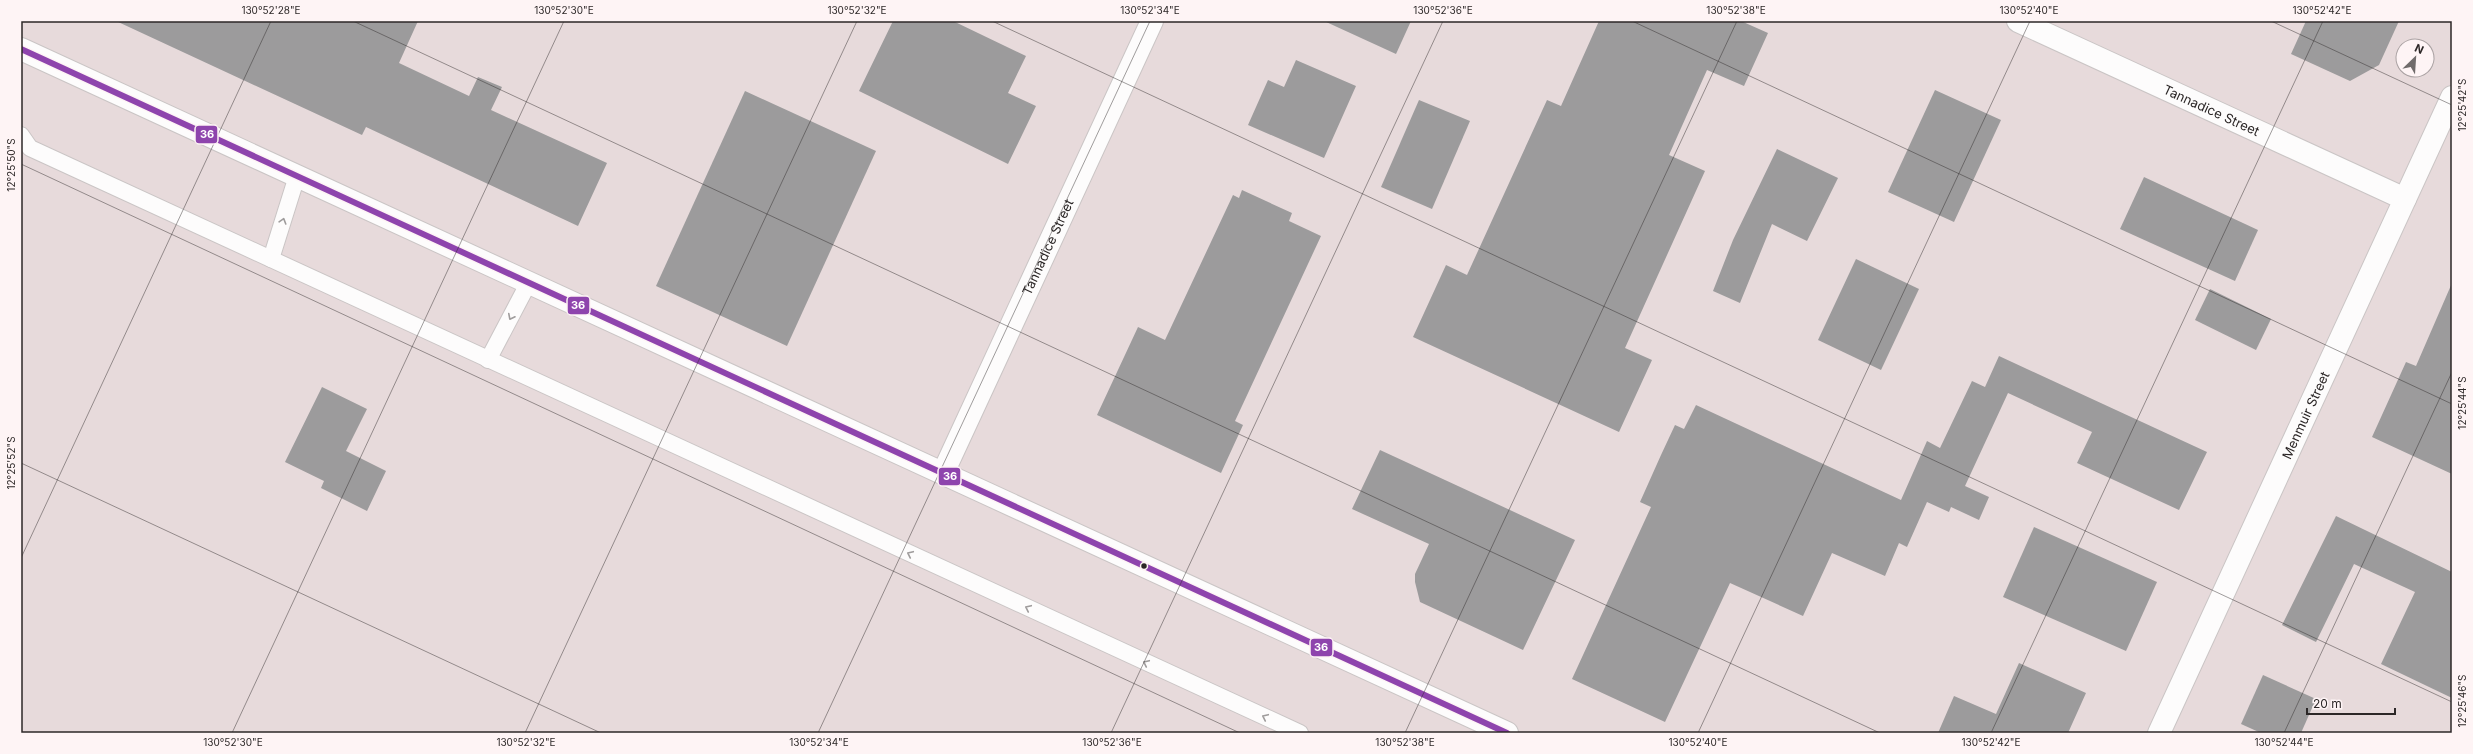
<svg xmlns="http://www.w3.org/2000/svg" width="2473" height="754" viewBox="0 0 2473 754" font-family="Inter,sans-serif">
	<rect width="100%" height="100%" fill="#efe9e9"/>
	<path fill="#e7dadb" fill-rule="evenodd" d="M21,21H2452V733H21ZM2403,46H2427V70H2403Z"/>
	<g fill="#9c9b9c">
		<path d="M116,21H418L399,63L469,96L478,77L502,87L491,110L607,163L578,226L366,127L362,135Z"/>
		<path d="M893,21H953L1026,56L1008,93L1036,106L1008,164L859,91Z"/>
		<path d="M1324,21H1411L1396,54Z"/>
		<path d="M1599,21H1741L1768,33L1744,86L1707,70L1669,155L1705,171L1625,348L1652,360L1619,432L1413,337L1446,265L1467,275L1547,100L1561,106Z"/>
		<path d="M2306,21H2399L2379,65L2350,81L2291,54Z"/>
		<path d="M1296,60L1356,86L1324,158L1248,125L1268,80L1284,87Z"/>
		<path d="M1935,90L2001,120L1954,222L1888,192Z"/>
		<path d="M745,91L876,151L787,346L656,286Z"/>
		<path d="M1419,100L1470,121L1432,209L1381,187Z"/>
		<path d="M1777,149L1838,178L1807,241L1772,224L1740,303L1713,291L1733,240Z"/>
		<path d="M2144,177L2258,230L2235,281L2120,229Z"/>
		<path d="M1242,190L1292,213L1289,221L1321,236L1235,421L1243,425L1221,473L1097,415L1138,327L1165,340L1233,195L1239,198Z"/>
		<path d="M1856,259L1919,289L1881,370L1818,340Z"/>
		<path d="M2452,283V474L2372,437L2406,362L2416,366Z"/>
		<path d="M2210,289L2271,319L2256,350L2195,320Z"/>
		<path d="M1999,356L2207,452L2179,510L2077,463L2092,432L2008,393L1965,486L1989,497L1979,520L1951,507L1949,512L1927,502L1907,547L1899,543L1885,576L1832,553L1803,616L1730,583L1665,722L1572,679L1651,507L1640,502L1661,455L1675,425L1684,429L1696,405L1901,500L1927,441L1940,448L1972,381L1985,387Z"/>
		<path d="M322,387L367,409L346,451L386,471L367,511L321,488L324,481L285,462Z"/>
		<path d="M1380,450L1575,540L1523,650L1420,602L1415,582V574L1429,544L1352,509Z"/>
		<path d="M2336,516L2452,572V698L2381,664L2415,592L2354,564L2316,642L2282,625Z"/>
		<path d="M2034,527L2157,582L2126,651L2003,597Z"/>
		<path d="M2019,663L2086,693L2068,733H1938L1954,696L1996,714Z"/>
		<path d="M2263,675L2316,699L2301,733H2261L2241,724Z"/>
	</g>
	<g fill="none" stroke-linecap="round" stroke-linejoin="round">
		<defs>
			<g id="service">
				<path d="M21,135L30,148L1300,733"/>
				<path d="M271,259L297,176"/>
				<path d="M488,360L529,282"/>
			</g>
			<g id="minor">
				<path id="s1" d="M2018,21L2405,199"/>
				<path d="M21,49L1507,733"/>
				<path id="s2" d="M943,473L1152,21"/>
				<path id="s3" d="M2159,733L2452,97"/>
			</g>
		</defs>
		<use href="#service" stroke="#cac5c5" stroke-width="18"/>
		<use href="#minor" stroke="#cac5c5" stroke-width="24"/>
		<use href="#service" stroke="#fdfcfc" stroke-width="16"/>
		<use href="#minor" stroke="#fdfcfc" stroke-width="22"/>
		<defs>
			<path id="bus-1" d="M21,49L1507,733"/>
		</defs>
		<use href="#bus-1" stroke="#fef4f5" stroke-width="9"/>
		<use href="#bus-1" stroke="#8e44ad" stroke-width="6"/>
	</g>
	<defs><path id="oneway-chevron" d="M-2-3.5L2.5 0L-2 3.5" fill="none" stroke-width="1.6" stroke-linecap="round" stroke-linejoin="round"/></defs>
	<g stroke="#9f9c9c">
		<use href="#oneway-chevron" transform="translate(283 221) rotate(-73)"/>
		<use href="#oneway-chevron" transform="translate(511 317) rotate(117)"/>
		<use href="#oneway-chevron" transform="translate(910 554) rotate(-155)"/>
		<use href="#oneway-chevron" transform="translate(1028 608) rotate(-155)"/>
		<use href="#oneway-chevron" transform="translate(1146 663) rotate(-155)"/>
		<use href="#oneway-chevron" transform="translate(1265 717) rotate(-155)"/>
	</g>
	<path fill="none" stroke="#2c2727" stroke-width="1" stroke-opacity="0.45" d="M353,21L1880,733M992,21L2452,702M1632,21L2452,404M2271,21L2452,105M21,164L1240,733M21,463L601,733M21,558L271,21M232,733L564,21M525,733L857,21M818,733L1150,21M1111,733L1443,21M1405,733L1737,21M1698,733L2030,21M1991,733L2323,21M2284,733L2452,372"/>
	<circle fill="#2c2727" stroke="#fef4f5" stroke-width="1.5" cx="1144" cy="566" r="3.5"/>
	<g text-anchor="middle" stroke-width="4" stroke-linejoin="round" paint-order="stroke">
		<g font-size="13" fill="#2c2727" stroke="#fef4f5">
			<text dy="5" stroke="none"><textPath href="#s1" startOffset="213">Tannadice Street</textPath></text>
			<text dy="5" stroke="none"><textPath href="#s2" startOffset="249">Tannadice Street</textPath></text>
			<text dy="5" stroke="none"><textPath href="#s3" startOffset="350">Menmuir Street</textPath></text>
		</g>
	</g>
	<g stroke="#fef4f5" stroke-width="1.5">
		<rect x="195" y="125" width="23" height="19" rx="4" fill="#8e44ad"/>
		<rect x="567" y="296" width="23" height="19" rx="4" fill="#8e44ad"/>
		<rect x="938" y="467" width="23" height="19" rx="4" fill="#8e44ad"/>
		<rect x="1310" y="638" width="23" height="19" rx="4" fill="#8e44ad"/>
	</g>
	<g font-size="11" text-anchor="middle" font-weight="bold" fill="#fff">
		<text x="207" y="138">36</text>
		<text x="578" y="309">36</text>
		<text x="950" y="480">36</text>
		<text x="1321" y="651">36</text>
	</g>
	<rect width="2473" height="754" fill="none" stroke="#fef4f5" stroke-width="44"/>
	<g transform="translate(2415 58) rotate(25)"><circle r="19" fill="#fef4f5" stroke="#aaa2a3"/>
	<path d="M0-3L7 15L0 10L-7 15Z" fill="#706b6b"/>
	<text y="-6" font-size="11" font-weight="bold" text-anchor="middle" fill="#2c2727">N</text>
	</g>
	<path d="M2307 708v6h88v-6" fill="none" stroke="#2c2727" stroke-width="2"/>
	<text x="2313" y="708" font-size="12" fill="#2c2727" stroke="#fef4f5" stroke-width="3" paint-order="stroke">20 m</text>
	<rect x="22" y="22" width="2429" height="710" fill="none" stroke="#2c2727" stroke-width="1.5"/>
	<g font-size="10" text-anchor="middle" fill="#2c2727">
		<text x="271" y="14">130°52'28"E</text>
		<text x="564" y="14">130°52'30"E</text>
		<text x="857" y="14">130°52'32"E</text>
		<text x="1150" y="14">130°52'34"E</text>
		<text x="1443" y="14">130°52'36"E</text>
		<text x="1736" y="14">130°52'38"E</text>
		<text x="2029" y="14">130°52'40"E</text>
		<text x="2322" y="14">130°52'42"E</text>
		<text transform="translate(2462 105) rotate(-90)" y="4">12°25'42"S</text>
		<text transform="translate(11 165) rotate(-90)" y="4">12°25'50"S</text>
		<text transform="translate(2462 403) rotate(-90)" y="4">12°25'44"S</text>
		<text transform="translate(11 463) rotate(-90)" y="4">12°25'52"S</text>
		<text transform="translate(2462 701) rotate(-90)" y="4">12°25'46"S</text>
		<text x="233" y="746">130°52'30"E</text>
		<text x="526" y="746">130°52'32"E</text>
		<text x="819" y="746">130°52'34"E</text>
		<text x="1112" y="746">130°52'36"E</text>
		<text x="1405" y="746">130°52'38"E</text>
		<text x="1698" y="746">130°52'40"E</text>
		<text x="1991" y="746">130°52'42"E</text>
		<text x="2284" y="746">130°52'44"E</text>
	</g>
</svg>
